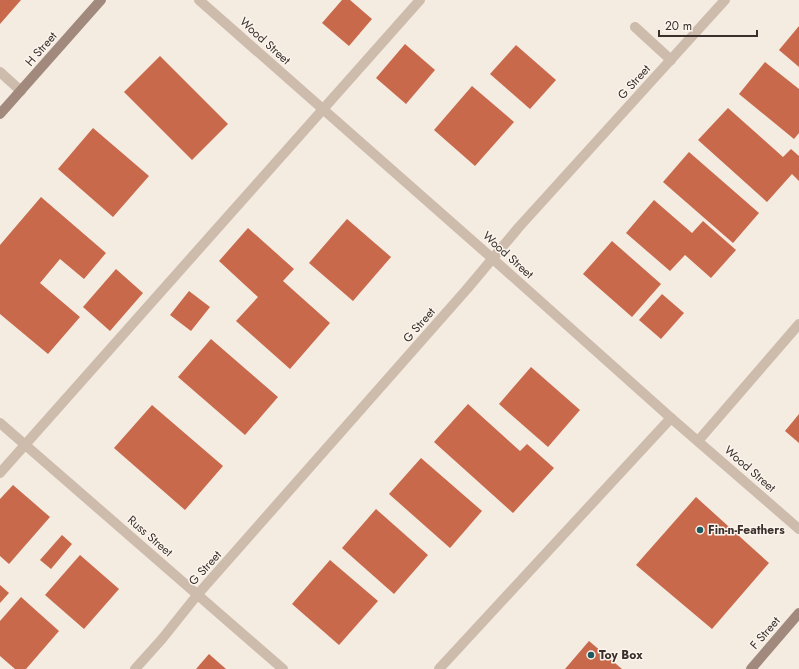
<svg xmlns="http://www.w3.org/2000/svg" width="799" height="669" viewBox="0 0 799 669" font-family="Jost,sans-serif">
	<rect width="100%" height="100%" fill="#f4ebe1"/>
	<g fill="#c8694b">
		<path d="M0,0H21L0,24Z"/>
		<path d="M342,0H350L372,19L349,46L322,23Z"/>
		<path d="M799,26V67L779,50Z"/>
		<path d="M405,44L435,70L406,104L376,78Z"/>
		<path d="M516,45L556,80L530,109L490,74Z"/>
		<path d="M160,56L228,124L192,160L124,92Z"/>
		<path d="M765,62L799,89V133L794,139L739,94Z"/>
		<path d="M472,86L514,122L475,166L434,130Z"/>
		<path d="M728,108L783,157L791,149L799,156V181L792,174L767,202L698,140Z"/>
		<path d="M93,128L149,176L113,217L58,169Z"/>
		<path d="M689,152L759,213L733,243L663,182Z"/>
		<path d="M41,197L106,253L84,279L60,259L40,283L80,317L48,354L0,314V245Z"/>
		<path d="M654,200L692,233L703,221L736,250L711,278L685,255L670,271L626,233Z"/>
		<path d="M347,219L391,257L353,301L309,263Z"/>
		<path d="M248,228L294,269L283,281L330,323L290,369L236,321L258,297L219,261Z"/>
		<path d="M612,241L661,284L632,317L583,274Z"/>
		<path d="M116,269L143,293L110,331L83,307Z"/>
		<path d="M189,291L210,307L191,331L170,315Z"/>
		<path d="M662,294L684,313L661,339L639,320Z"/>
		<path d="M211,339L278,397L245,435L178,377Z"/>
		<path d="M531,367L580,410L548,447L499,404Z"/>
		<path d="M468,404L520,451L527,444L554,468L513,513L434,442Z"/>
		<path d="M152,405L223,466L185,510L114,448Z"/>
		<path d="M799,414V443L785,431Z"/>
		<path d="M421,458L482,511L450,548L389,494Z"/>
		<path d="M13,485L50,517L9,564L0,556V499Z"/>
		<path d="M696,497L769,563L712,629L636,565Z"/>
		<path d="M376,509L428,555L394,594L342,548Z"/>
		<path d="M62,535L72,544L51,569L40,560Z"/>
		<path d="M80,555L119,589L84,629L45,595Z"/>
		<path d="M330,560L378,601L339,645L292,604Z"/>
		<path d="M0,585L9,593L0,603Z"/>
		<path d="M21,597L59,631L26,669H15L0,656V621Z"/>
		<path d="M589,641L622,669H565Z"/>
		<path d="M209,654L226,669H196Z"/>
	</g>
	<g fill="none" stroke-linecap="round" stroke-linejoin="round">
		<g stroke="#cdbbac" stroke-width="10">
			<path d="M635,27L671,60"/>
			<path d="M0,72L21,91"/>
			<path d="M698,441L799,324"/>
			<path d="M0,473L420,0"/>
			<path d="M439,669L671,418"/>
		</g>
		<g stroke="#cdbbac" stroke-width="10">
			<path d="M199,0L493,259L671,418L799,529"/>
			<path d="M0,423L283,669"/>
		</g>
		<path stroke="#cdbbac" stroke-width="10" d="M135,669L162,639L198,594L467,289L519,227L725,0"/>
		<g stroke="#a18a7d" stroke-width="10">
			<path d="M0,114L101,0"/>
			<path d="M751,669L799,613"/>
		</g>
	</g>
	<g fill="#1f5a5e" stroke="#fbf5ee" stroke-width="1.5">
		<circle cx="700" cy="530" r="4"/>
		<circle cx="591" cy="655" r="4"/>
	</g>
	<g text-anchor="middle" stroke-width="3" stroke-linejoin="round" paint-order="stroke">
		<g font-size="12" fill="#3b302b" stroke="#fbf5ee">
			<text transform="translate(265 41) rotate(42)" y="4">Wood Street</text>
			<text transform="translate(41 49) rotate(-49)" y="4">H Street</text>
			<text transform="translate(634 82) rotate(-48)" y="4">G Street</text>
			<text transform="translate(508 255) rotate(42)" y="4">Wood Street</text>
			<text transform="translate(419 325) rotate(-49)" y="4">G Street</text>
			<text transform="translate(750 469) rotate(41)" y="4">Wood Street</text>
			<text transform="translate(150 536) rotate(41)" y="4">Russ Street</text>
			<text transform="translate(205 568) rotate(-48)" y="4">G Street</text>
			<text transform="translate(765 633) rotate(-49)" y="4">F Street</text>
		</g>
		<g font-size="12" font-weight="bold" fill="#3b302b" stroke="#fbf5ee" text-anchor="start">
			<text x="708" y="534">Fin-n-Feathers</text>
			<text x="599" y="659">Toy Box</text>
		</g>
	</g>
	<path d="M659 30v6h98v-6" fill="none" stroke="#3b302b" stroke-width="2"/>
	<text x="665" y="30" font-size="12" fill="#3b302b" stroke="#fbf5ee" stroke-width="3" paint-order="stroke">20 m</text>
</svg>
